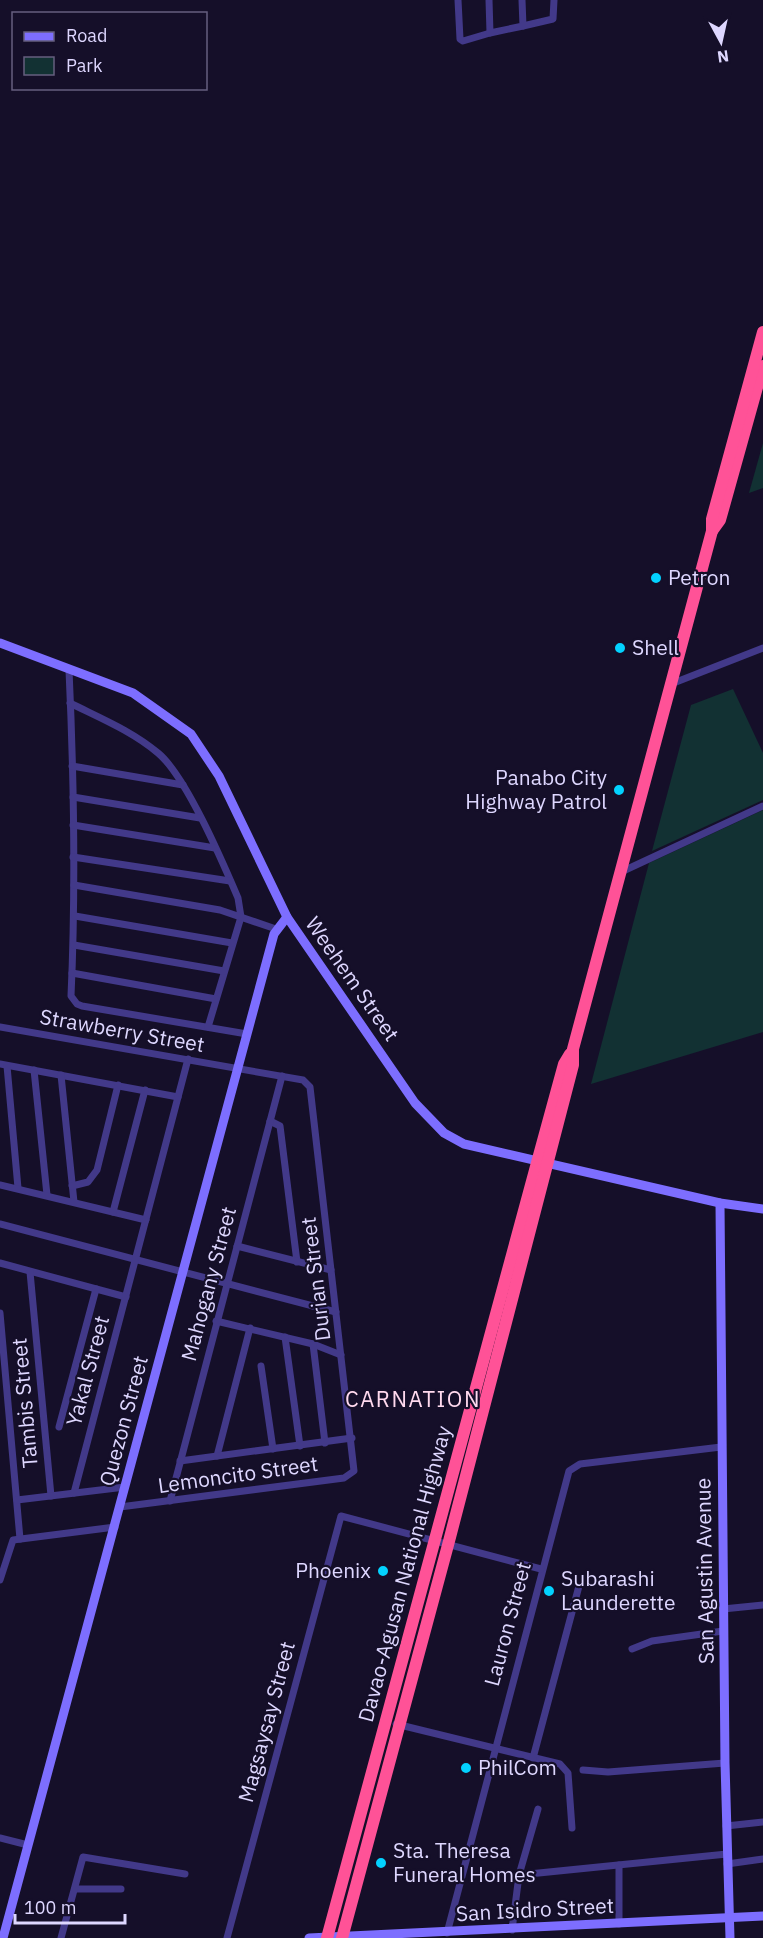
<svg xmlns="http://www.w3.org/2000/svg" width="763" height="1938" viewBox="0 0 763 1938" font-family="'IBM Plex Sans',sans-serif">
	<rect width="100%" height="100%" fill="#150f29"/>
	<g fill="#123133">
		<path d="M763,443V488L749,493Z"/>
		<path d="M733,689L763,753V800L652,851L691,705Z"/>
		<path d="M763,810V1032L591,1084L649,863Z"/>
	</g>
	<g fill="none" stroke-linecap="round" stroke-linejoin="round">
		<g stroke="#423989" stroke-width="7">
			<path d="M458,0L460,39L463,41L490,33"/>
			<path d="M489,0L490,33L523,26L522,0"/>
			<path d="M523,26L553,19L554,0"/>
			<path d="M69,670C74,779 76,887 71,996L77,1004L82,1006L247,1034"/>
			<path d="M671,684L763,648"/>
			<path d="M70,703C100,718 132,731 158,753C186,776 223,863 238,898L241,917L208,1027"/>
			<path d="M72,766L183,785"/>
			<path d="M73,797L200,818"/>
			<path d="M73,825L215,848"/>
			<path d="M73,857L230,881"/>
			<path d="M621,872L763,806"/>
			<path d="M74,885L220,910L276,929"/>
			<path d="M75,916L232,943"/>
			<path d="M74,945L224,971"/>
			<path d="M72,973L216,999"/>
			<path d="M0,1027L303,1080L310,1087L354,1471L344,1478L120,1507"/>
			<path d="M0,1064L178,1097"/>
			<path d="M7,1066L18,1188"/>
			<path d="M34,1070L47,1195"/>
			<path d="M61,1075L74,1202"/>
			<path d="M270,1121L280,1126L297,1262"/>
			<path d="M0,1185L146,1220"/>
			<path d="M72,1186L88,1182L97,1170L118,1085"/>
			<path d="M113,1212L145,1090"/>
			<path d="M0,1224L336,1312"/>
			<path d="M237,1246L331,1270"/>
			<path d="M0,1263L126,1297"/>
			<path d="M30,1272L51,1496"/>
			<path d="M0,1313L20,1539"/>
			<path d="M216,1321L313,1344L341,1355"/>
			<path d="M285,1337L300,1446"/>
			<path d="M313,1344L325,1443"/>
			<path d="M261,1366L273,1449"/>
			<path d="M59,1427L96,1289"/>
			<path d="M217,1456L250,1328"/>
			<path d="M180,1461L352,1438"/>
			<path d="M74,1493L188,1059"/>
			<path d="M17,1500L125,1487"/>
			<path d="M170,1501L282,1076"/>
			<path d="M0,1580L13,1540L115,1527"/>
			<path d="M723,1609L763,1605"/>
			<path d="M632,1649L652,1641L723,1631"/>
			<path d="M396,1724L560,1764L568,1773L572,1828"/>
			<path d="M533,1758L579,1586"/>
			<path d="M583,1770L608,1772L725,1763"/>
			<path d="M538,1809L519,1875L727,1854"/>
			<path d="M726,1826L763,1822"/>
			<path d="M0,1838L28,1845"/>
			<path d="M727,1864L763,1859"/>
			<path d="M619,1865V1924"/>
			<path d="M75,1889H121"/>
			<path d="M512,1930L519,1875"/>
			<path d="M447,1933L569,1471L580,1464L721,1447"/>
			<path d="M61,1938L83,1857L185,1874"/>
			<path d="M227,1938L341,1516L541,1569"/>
		</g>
		<g stroke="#7d6eff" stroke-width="9">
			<path d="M0,643L133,693L191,734L219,776L287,917L415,1103L444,1133L464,1144L720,1203L763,1209"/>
			<path d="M720,1203L725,1763L730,1938"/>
			<path d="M3,1938L274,934L287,917"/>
			<path d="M309,1938L763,1916"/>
		</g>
		<g stroke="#ff5297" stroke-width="12">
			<path d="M712,531L720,520L763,366"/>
			<path d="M327,1938L538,1159L564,1064L570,1054"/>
			<path d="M342,1938L448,1545L573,1065V1049L712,531V519L763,332"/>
		</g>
	</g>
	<g fill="#03d2ff" stroke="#150f29" stroke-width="2">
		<circle cx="656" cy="578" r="6"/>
		<circle cx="620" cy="648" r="6"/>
		<circle cx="619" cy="790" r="6"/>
		<circle cx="383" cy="1571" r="6"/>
		<circle cx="549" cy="1591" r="6"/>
		<circle cx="466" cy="1768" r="6"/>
		<circle cx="381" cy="1863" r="6"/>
	</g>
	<g text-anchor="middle" stroke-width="4.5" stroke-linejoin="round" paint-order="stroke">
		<g font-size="21" fill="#ded7ff" stroke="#150f29" text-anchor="start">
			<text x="668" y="585">Petron</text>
			<text x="632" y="655">Shell</text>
			<text x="607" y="785" text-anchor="end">Panabo City<tspan x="607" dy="24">Highway Patrol</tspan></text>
			<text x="371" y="1578" text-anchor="end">Phoenix</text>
			<text x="561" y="1586">Subarashi<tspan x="561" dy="24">Launderette</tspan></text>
			<text x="478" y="1775">PhilCom</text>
			<text x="393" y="1858">Sta. Theresa<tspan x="393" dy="24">Funeral Homes</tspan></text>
		</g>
		<g font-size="21" fill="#ded7ff" stroke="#150f29">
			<text transform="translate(352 979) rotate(55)" y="7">Weehem Street</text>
			<text transform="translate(122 1031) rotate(10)" y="7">Strawberry Street</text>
			<text transform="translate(316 1279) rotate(-97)" y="7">Durian Street</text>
			<text transform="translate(209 1284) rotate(-75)" y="7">Mahogany Street</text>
			<text transform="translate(88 1371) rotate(-75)" y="7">Yakal Street</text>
			<text transform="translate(25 1403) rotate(-95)" y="7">Tambis Street</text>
			<text transform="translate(124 1421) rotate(-75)" y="7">Quezon Street</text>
			<text transform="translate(238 1475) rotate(-8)" y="7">Lemoncito Street</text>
			<text transform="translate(705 1571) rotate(-91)" y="7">San Agustin Avenue</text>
			<text transform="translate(405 1574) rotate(-75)" y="7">Davao-Agusan National Highway</text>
			<text transform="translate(508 1624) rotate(-75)" y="7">Lauron Street</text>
			<text transform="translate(267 1722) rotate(-75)" y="7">Magsaysay Street</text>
			<text transform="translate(535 1910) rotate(-3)" y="7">San Isidro Street</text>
		</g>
		<g font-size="22" letter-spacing="1.5" fill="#ffd9ee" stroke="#150f29">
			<text x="413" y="1407">CARNATION</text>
		</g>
	</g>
	<rect x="12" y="12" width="195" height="78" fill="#150f29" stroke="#655f7f" stroke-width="1.5"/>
	<rect x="24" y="32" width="30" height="9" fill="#7d6eff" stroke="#655f7f" stroke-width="1.5"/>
	<text x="66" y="42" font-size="18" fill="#ded7ff">Road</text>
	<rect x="24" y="57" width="30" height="18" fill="#123133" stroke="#655f7f" stroke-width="1.5"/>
	<text x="66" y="72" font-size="18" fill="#ded7ff">Park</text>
	<g transform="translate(721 42) rotate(172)" stroke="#150f29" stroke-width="4.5" paint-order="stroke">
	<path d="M0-4.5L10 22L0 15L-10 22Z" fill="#ded7ff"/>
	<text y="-9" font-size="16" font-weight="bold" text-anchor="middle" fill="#ded7ff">N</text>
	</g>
	<path d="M15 1914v9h110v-9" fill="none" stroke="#ded7ff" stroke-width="3"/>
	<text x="24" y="1914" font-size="18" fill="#ded7ff" stroke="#150f29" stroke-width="4.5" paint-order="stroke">100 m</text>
</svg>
